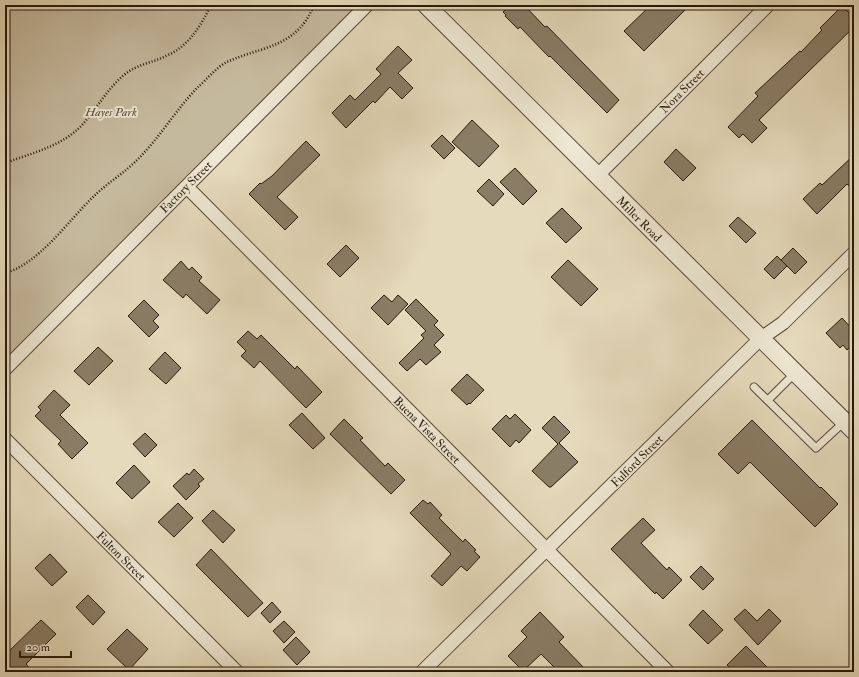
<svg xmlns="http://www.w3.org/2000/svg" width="859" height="677" viewBox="0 0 859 677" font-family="'IM FELL Double Pica',serif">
	<rect width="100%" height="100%" fill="#e5dabb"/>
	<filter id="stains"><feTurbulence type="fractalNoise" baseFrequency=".005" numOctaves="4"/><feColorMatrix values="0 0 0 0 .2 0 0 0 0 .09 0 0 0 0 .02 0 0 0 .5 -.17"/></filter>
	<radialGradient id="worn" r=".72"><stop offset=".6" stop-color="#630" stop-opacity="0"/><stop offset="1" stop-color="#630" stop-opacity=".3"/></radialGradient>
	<path fill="#c5b99d" stroke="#766954" d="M5,5H367L5,369Z"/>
	<g fill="#8a7d66" stroke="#27190a">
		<path d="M511,5H524L545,27L547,26L619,100L607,113L550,56L549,57L520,27L518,29L505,16L506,15L503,12Z"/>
		<path d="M651,5H690L644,51L624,31Z"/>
		<path d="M842,6L854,18V27L759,120L767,128L752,143L743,134L739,138L728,127L758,96L755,93L800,51L801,52L822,30L820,28Z"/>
		<path d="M398,46L412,60L398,73L413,88L402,99L390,87L375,103L373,101L346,128L332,113L350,95L355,100L381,74L376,69Z"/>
		<path d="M472,120L499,146L479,167L452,142Z"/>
		<path d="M442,135L455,148L444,159L431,146Z"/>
		<path d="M306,141L320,155L277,197L298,217L285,230L249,194L260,183L261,184L272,176Z"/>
		<path d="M676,149L696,168L683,181L664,162Z"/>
		<path d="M854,155V190L847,184L817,214L803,199L820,183L822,185Z"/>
		<path d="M515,168L537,191L523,205L500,182Z"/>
		<path d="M489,179L504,194L493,206L477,191Z"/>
		<path d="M562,208L582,228L566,243L546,223Z"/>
		<path d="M738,217L756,233L746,243L729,226Z"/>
		<path d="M346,245L359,258L340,277L327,264Z"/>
		<path d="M793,248L807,262L795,274L781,260Z"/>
		<path d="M777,256L787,266L774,279L764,269Z"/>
		<path d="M568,260L598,289L581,306L551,277Z"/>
		<path d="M181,261L189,270L192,267L202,277L199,281L220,300L207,314L186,294L183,298L163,280Z"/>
		<path d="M384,295L392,302L398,295L408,304L388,325L371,308Z"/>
		<path d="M416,299L438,321L434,325L444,335L434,345L441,352L426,365L420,359L407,371L399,363L424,338L421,335L426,331L405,310Z"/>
		<path d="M144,300L159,315L153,321L159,327L149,337L128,316Z"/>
		<path d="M842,318L854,331V343L847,350L843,345L840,348L826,333Z"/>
		<path d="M248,331L257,339L261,335L295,369L297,366L322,392L306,408L260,361L254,368L241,356L246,351L237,342Z"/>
		<path d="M98,347L113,361L89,385L74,371Z"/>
		<path d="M165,352L181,368L166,384L149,369Z"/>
		<path d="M467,374L484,390L470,404L469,403L467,405L451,390Z"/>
		<path d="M54,390L70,405L60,415L88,443L72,459L58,444L61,441L35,416L41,410L38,407Z"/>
		<path d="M302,413L325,438L313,449L289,425Z"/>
		<path d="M515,414L531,430L519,443L516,440L510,447L492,429L506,415L510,419Z"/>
		<path d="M554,416L570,432L559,443L578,462L551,487H549L532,471L558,444L542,428Z"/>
		<path d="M344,419L363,438L360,440L385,466L388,463L405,480L391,494L330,434Z"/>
		<path d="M752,420L820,488L821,487L838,504L815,527L750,462L738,474L718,454Z"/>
		<path d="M145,433L157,445L145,457L133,444Z"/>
		<path d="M134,465L150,482L132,499L116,483Z"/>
		<path d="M194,469L204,479L198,484L200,486L186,500L173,486L187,473L189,475Z"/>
		<path d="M423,500L428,504L430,502L442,515L439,518L463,542L465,539L476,550L474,551L480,557L467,571L461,566L442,586L431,576L451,554L410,513Z"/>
		<path d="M178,503L193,518L174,537L158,522Z"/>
		<path d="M213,510L235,530L223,543L202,521Z"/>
		<path d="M643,518L655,530L641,543L667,570L669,567L682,580L663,599L656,592L655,594L611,549Z"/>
		<path d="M211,549L263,603L248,617L196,565Z"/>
		<path d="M50,554L67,572L52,586L35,568Z"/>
		<path d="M701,566L714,579L703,590L690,577Z"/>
		<path d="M88,595L105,612L93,625L76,607Z"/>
		<path d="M272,602L281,612L270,623L261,613Z"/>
		<path d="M745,609L757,621L769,609L781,621L758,645L734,619Z"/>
		<path d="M703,610L723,630L708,644L689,625Z"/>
		<path d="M540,612L564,637L559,642L588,672H559L541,654L523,671L508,656L527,637L521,631Z"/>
		<path d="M41,620L56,634L26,664L33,672H5V655Z"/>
		<path d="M284,621L295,632L284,643L273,631Z"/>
		<path d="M127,629L148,649L129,670L107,649Z"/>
		<path d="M296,637L310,652L297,665L283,650Z"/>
		<path d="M746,646L772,672H734L727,665Z"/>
	</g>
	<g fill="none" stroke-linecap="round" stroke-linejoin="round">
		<defs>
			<g id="service">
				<path d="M754,387L816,448L844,422"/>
				<path d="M768,400L795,373"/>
			</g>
			<g id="minor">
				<path d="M597,176L768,5"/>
				<path d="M187,187L668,672"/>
				<path d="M5,369L367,5"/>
				<path d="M5,439L237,672"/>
				<path d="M422,672L760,339L783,323L854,253"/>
			</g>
			<path id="tertiary" d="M426,5L854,431"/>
		</defs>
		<use href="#service" stroke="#564936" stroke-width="9"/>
		<use href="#minor" stroke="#564936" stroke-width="15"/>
		<use href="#tertiary" stroke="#564936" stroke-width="19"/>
		<g stroke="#27190a" stroke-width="2.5" stroke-dasharray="1 2" stroke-linecap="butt">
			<path d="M5,163C32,153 63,146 83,124C97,108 108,88 124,75C137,64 152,63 166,56C189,46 200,27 211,5"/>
			<path d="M5,273C39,264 68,221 93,197C107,183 126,172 139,158C161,136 177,108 199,86C207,79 217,67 227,62C262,46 297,48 314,5"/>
		</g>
		<use href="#service" stroke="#eee7d3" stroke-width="7"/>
		<use href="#minor" stroke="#eee7d3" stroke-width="13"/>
		<use href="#tertiary" stroke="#eee7d3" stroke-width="17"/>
	</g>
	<g text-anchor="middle" stroke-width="3.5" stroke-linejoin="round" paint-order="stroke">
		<g font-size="12" fill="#27190a" stroke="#eee7d3">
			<text transform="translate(682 91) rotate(-45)" y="4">Nora Street</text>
			<text transform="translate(186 187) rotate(-45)" y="4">Factory Street</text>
			<text transform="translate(639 219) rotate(45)" y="4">Miller Road</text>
			<text transform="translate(427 430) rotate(45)" y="4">Buena Vista Street</text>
			<text transform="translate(637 461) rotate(-45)" y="4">Fulford Street</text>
			<text transform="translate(121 556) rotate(45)" y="4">Fulton Street</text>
		</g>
		<g font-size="12" font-style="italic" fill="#564936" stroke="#eee7d3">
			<text x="111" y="116">Hayes Park</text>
		</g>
	</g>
	<rect width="859" height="677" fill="none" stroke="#e5dabb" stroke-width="20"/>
	<rect x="6" y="6" width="847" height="665" fill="none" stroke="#27190a" stroke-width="2"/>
	<rect x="10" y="10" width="839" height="657" fill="none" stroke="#27190a"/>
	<path d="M20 651v6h51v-6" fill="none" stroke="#27190a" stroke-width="2"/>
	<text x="26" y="651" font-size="12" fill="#27190a" stroke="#eee7d3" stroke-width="3" paint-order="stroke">20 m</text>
	<rect width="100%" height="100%" filter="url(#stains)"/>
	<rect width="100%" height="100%" fill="url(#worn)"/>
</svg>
